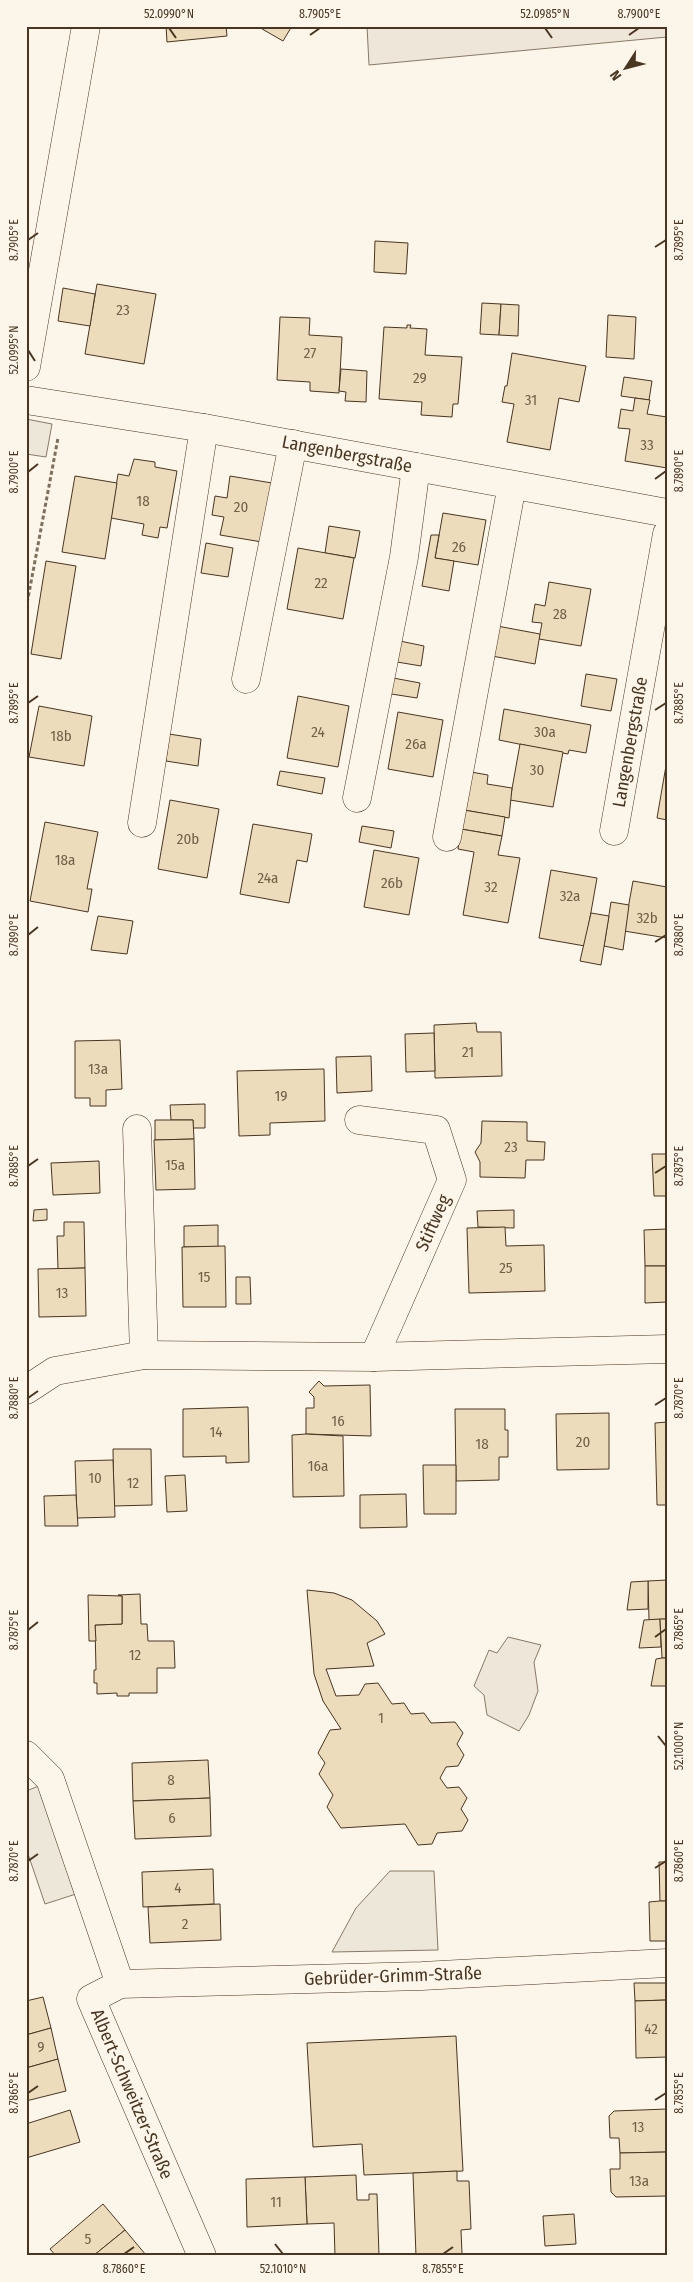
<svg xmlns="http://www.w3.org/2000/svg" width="693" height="2282" viewBox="0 0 693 2282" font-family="'Fira Sans Condensed',sans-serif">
	<rect width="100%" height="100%" fill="#fbf6e9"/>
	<g fill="#ede6d9" stroke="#887966">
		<path d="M367,26H667V37L369,65Z"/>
		<path d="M508,1637L541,1645L534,1662L538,1691L529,1715L519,1731L487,1715L484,1695L474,1686L489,1650L497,1653Z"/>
	</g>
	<g fill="#ede7d9" stroke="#887966">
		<path d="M26,419L52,424L46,457L26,454Z"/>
		<path d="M39,1786L76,1894L45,1904L26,1848V1791Z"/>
		<path d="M390,1871H434L438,1950L332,1952L356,1908Z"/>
	</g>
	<g fill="#ecdcbc" stroke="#4a3520">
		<path d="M166,26H226L227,36L167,42Z"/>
		<path d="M257,26H292L283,41Z"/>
		<path d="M375,241L408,243L406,274L374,272Z"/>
		<path d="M97,284L156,294L144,364L85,354Z"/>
		<path d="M63,288L95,294L90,326L58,321Z"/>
		<path d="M482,303L501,304L499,335L480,334Z"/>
		<path d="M501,304L519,305L518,336L499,335Z"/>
		<path d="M608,315L636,317L634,359L606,357Z"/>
		<path d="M280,317L310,318L309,335L342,337L339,393L310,391V382L277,380Z"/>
		<path d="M407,325H411L410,328L427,329L425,355L462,357L458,404H453L452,417L421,415L422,402L379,399L384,327L407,328Z"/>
		<path d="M512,353L586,366L579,402L559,398L550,450L507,442L514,404L502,402L505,386H507Z"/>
		<path d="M341,369L367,371L366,402L345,401L346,392L339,391Z"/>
		<path d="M624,377L652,381L649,400L621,396Z"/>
		<path d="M635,398L650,400L647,414L667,417V468L625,461L630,429L618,428L621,409L633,411Z"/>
		<path d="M134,459L155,462V467L177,471L167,528L160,527L158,538L142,535L144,524L111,518L118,474L129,476Z"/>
		<path d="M75,476L117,483L105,559L62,552Z"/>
		<path d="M230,476L272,483L262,542L220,535L224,517L212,515L215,496L227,498Z"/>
		<path d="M443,513L486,520L478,565L435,558Z"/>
		<path d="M329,526L360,531L355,558L325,553Z"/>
		<path d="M431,535H439L435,558L454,561L449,591L422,586Z"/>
		<path d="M206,543L233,548L228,577L201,573Z"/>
		<path d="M298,548L354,558L343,619L287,609Z"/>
		<path d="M46,561L76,566L61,659L31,654Z"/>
		<path d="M549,582L591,589L581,646L539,639L542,623L532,622L535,604L545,606Z"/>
		<path d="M497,626L540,634L535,664L492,656Z"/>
		<path d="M395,640L424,646L421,666L391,661Z"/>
		<path d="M586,674L617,679L611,711L581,706Z"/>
		<path d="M388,677L420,683L417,698L385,693Z"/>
		<path d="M298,696L349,706L338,767L287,758Z"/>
		<path d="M39,706L92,716L84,766L29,757Z"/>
		<path d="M504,709L591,725L586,753L569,750L568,754L499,740Z"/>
		<path d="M398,712L443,720L433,777L388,769Z"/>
		<path d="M169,734L201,739L198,766L166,761Z"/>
		<path d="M520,744L563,752L553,807L510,800Z"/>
		<path d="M667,760V820L657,818Z"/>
		<path d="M280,771L325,778L322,794L277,785Z"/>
		<path d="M471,772L488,775L487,784L512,788L509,818L464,810Z"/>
		<path d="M170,800L219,809L207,878L158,869Z"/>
		<path d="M464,810L505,817L502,836L461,829Z"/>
		<path d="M45,822L98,832L87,889H92L88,912L30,901Z"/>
		<path d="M253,824L312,834L307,862L297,860L289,903L240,894Z"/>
		<path d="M362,826L394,831L391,848L359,842Z"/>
		<path d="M461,829L502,836L498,855L520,858L508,923L463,915L474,852L458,849Z"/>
		<path d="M374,850L419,858L409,915L364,907Z"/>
		<path d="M551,870L597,878L585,946L539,938Z"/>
		<path d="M633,881L667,887V938L624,931Z"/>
		<path d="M611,902L629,905L623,950L604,946Z"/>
		<path d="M591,913L609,916L601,965L580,961Z"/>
		<path d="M98,916L133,921L127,954L91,950Z"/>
		<path d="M476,1023L477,1032H501L502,1076L435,1078L434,1025Z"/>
		<path d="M434,1033L435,1071L406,1072L405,1034Z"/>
		<path d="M120,1040L122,1089L106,1090V1106H90V1098H75V1041Z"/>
		<path d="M371,1056L372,1091L337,1093L336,1057Z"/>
		<path d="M324,1069L325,1121L270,1123V1135L239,1136L237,1071Z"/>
		<path d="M205,1104V1128H193V1120H171L170,1105Z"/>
		<path d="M155,1120H193L194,1139L155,1140Z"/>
		<path d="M482,1121L527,1122V1141L545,1142L544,1160H526L525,1178L480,1177V1162L475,1152L481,1143Z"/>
		<path d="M194,1139L195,1189L156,1190L154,1140Z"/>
		<path d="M652,1154H667V1196H654Z"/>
		<path d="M99,1161L100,1193L53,1195L51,1163Z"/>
		<path d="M47,1209V1220L33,1221L34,1210Z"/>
		<path d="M514,1210V1228L478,1227L477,1211Z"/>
		<path d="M64,1222H84L85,1268L58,1269L57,1236H64Z"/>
		<path d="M218,1225V1247H184V1226Z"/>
		<path d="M505,1227L506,1246L544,1245L545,1291L469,1293L467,1228Z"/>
		<path d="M667,1229V1266H645L644,1230Z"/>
		<path d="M225,1246L226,1307H183L182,1247Z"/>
		<path d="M645,1266H667V1302L645,1303Z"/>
		<path d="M85,1268L86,1316L39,1317L38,1269Z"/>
		<path d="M236,1277H250L251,1304H236Z"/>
		<path d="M319,1381L324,1386L370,1385L371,1436L306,1434V1408H314V1397L309,1392Z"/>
		<path d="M248,1407L249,1462L226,1463V1456L183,1457V1409Z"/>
		<path d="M455,1409H505V1430H508V1457H499V1480L456,1481Z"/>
		<path d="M609,1413V1469L557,1470L556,1414Z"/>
		<path d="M667,1422V1505H657L655,1423Z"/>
		<path d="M306,1434L343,1436L344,1496L293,1497L292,1435Z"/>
		<path d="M113,1449H151L152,1505L114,1506Z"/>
		<path d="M113,1460L115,1517L77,1518L75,1461Z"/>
		<path d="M423,1465H456V1514H424Z"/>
		<path d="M185,1475L187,1511L167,1512L165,1476Z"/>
		<path d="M406,1494L407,1527L360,1528V1495Z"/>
		<path d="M76,1495L78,1526H45L44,1496Z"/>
		<path d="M667,1580V1619L649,1620L648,1581Z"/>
		<path d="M648,1581V1609L627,1610L631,1582Z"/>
		<path d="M307,1590L334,1593L352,1600L377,1621L385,1634L367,1643L374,1666L326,1669L336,1696L359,1695L365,1684L378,1683L392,1704L404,1703L411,1714L424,1713L431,1723L455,1722L463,1733L457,1744L464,1755L458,1766L446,1767L440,1778L447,1788L459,1787L467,1798L461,1809L468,1820L462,1831L437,1833L432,1844L418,1845L405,1824L341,1828L327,1807L333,1795L319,1774L325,1763L318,1753L330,1730L341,1729L323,1701L314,1674Z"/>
		<path d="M140,1594L141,1624H147L148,1641H174L175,1668H157V1693H129V1696H117V1693L97,1694V1683H94V1670H96L95,1625L122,1624V1596L118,1595Z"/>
		<path d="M88,1595L122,1596V1624L95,1625L96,1641H89Z"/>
		<path d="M660,1619L661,1647L639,1648L644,1620Z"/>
		<path d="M660,1619H667V1658H662Z"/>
		<path d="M662,1658H667V1686H651L656,1659Z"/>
		<path d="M208,1760L210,1798L133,1801L132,1763Z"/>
		<path d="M210,1798L211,1836L135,1839L133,1801Z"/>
		<path d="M659,1862H667V1901H660Z"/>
		<path d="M213,1869L214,1904L143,1907L142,1872Z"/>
		<path d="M660,1901H667V1941H650L649,1902Z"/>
		<path d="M220,1904L221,1940L150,1943L148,1907Z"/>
		<path d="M634,1983H666L667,2000L635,2001Z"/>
		<path d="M43,1997L51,2028L26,2035V2001Z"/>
		<path d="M667,2000V2057L636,2058L635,2001Z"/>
		<path d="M51,2028L58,2059L26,2068V2035Z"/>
		<path d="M456,2036L463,2171L364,2175L362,2144L313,2147L307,2043Z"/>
		<path d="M58,2059L66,2091L26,2101V2068Z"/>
		<path d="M667,2109V2152L620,2153L619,2138H610L609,2116L614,2111Z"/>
		<path d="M70,2110L80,2142L26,2158V2124Z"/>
		<path d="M667,2152V2196L616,2197L611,2192L610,2169H620V2153Z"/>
		<path d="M457,2171V2181H469L471,2229L461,2230L462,2254L416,2256L413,2173Z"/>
		<path d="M356,2175L357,2200H369V2194H377L379,2256H335L334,2223L307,2224L305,2177Z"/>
		<path d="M305,2177L307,2224L247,2227L246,2179Z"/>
		<path d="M103,2204L125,2230L93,2256H56L50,2249Z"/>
		<path d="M574,2214L576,2244L545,2246L543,2216Z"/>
		<path d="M125,2230L146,2255L93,2256Z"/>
	</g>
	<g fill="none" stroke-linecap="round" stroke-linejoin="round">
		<defs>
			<g id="minor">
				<path d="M26,367L86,26"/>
				<path d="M26,400L204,428L667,513"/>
				<path d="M246,679L293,444"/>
				<path d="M357,798L404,557L416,467"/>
				<path d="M142,823L204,428"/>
				<path d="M614,831L667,534"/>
				<path d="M447,837L512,485"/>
				<path d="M359,1120L436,1130L452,1180L374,1357"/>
				<path d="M137,1129L144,1355"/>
				<path d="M26,1390L55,1371L144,1355L374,1357L667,1349"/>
				<path d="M26,1755L50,1779L120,1984L91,1999L202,2256"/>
				<path d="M120,1984L422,1976L667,1963"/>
			</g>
		</defs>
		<use href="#minor" stroke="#4a3520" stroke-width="29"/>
		<path stroke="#7f6f5c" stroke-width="3" stroke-dasharray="4 2.5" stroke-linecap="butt" d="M26,609L58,438"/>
		<use href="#minor" stroke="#fbf6e9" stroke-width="28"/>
	</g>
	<path fill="none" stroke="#4a3520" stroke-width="2" d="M169,28L176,38M545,28L552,38M310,35L320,28M629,35L639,28M28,240L38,233M655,247L666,240M28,350L35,361M28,472L38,464M655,479L666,471M28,703L38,696M655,710L666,703M28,935L38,927M655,942L666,935M28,1166L38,1159M655,1173L666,1166M28,1398L38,1391M655,1405L666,1398M28,1630L38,1622M655,1637L666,1629M658,1736L666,1746M28,1861L38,1854M655,1868L666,1861M28,2093L38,2086M655,2100L666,2093M275,2244L283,2254M124,2254L134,2247M443,2254L453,2247"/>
	<g text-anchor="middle" stroke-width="4" stroke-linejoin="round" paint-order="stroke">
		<g font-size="15" fill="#725f47">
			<text x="123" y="315">23</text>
			<text x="310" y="358">27</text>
			<text x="420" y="383">29</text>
			<text x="531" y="405">31</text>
			<text x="647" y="450">33</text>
			<text x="143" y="506">18</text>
			<text x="241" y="512">20</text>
			<text x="459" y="552">26</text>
			<text x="321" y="588">22</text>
			<text x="560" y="619">28</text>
			<text x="318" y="737">24</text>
			<text x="545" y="737">30a</text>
			<text x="61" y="741">18b</text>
			<text x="416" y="749">26a</text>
			<text x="537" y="775">30</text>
			<text x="188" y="844">20b</text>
			<text x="65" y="865">18a</text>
			<text x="268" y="883">24a</text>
			<text x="392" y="888">26b</text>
			<text x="491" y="892">32</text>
			<text x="570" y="901">32a</text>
			<text x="647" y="923">32b</text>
			<text x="468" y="1057">21</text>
			<text x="98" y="1074">13a</text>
			<text x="281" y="1101">19</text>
			<text x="511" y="1152">23</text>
			<text x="175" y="1170">15a</text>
			<text x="506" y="1273">25</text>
			<text x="204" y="1282">15</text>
			<text x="62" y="1298">13</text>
			<text x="338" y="1426">16</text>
			<text x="216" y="1437">14</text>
			<text x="583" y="1447">20</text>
			<text x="482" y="1449">18</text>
			<text x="318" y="1471">16a</text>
			<text x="95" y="1483">10</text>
			<text x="133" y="1488">12</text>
			<text x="135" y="1660">12</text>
			<text x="381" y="1723">1</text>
			<text x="171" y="1785">8</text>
			<text x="172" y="1823">6</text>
			<text x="178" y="1893">4</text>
			<text x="185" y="1929">2</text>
			<text x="651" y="2034">42</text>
			<text x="41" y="2052">9</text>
			<text x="638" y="2132">13</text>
			<text x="639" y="2186">13a</text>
			<text x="276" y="2207">11</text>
			<text x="88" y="2244">5</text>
		</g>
		<g font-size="18" fill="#4a3520" stroke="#fbf6e9">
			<text transform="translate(347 454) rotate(11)" y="6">Langenbergstraße</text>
			<text transform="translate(630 742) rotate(-80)" y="6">Langenbergstraße</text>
			<text transform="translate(433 1223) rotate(-66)" y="6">Stiftweg</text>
			<text transform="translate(393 1976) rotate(-2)" y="6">Gebrüder-Grimm-Straße</text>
			<text transform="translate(132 2094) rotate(67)" y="6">Albert-Schweitzer-Straße</text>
		</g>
	</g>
	<rect width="693" height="2282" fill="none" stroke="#fbf6e9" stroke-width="55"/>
	<g transform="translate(626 68) rotate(234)" stroke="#fbf6e9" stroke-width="4" paint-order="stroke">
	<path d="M0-4L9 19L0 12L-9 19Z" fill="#4a3520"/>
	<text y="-8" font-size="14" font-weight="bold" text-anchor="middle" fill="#4a3520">N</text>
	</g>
	<rect x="28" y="28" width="638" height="2226" fill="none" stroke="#4a3520" stroke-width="2"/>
	<g font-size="12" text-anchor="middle" fill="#4a3520">
		<text x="169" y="18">52.0990°N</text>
		<text x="320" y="18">8.7905°E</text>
		<text x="545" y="18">52.0985°N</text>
		<text x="639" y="18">8.7900°E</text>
		<text transform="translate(679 240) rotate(-90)" y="4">8.7895°E</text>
		<text transform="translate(14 240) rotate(-90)" y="4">8.7905°E</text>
		<text transform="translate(14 350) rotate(-90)" y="4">52.0995°N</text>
		<text transform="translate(679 471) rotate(-90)" y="4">8.7890°E</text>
		<text transform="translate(14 472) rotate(-90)" y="4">8.7900°E</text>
		<text transform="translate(679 703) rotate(-90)" y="4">8.7885°E</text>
		<text transform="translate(14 703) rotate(-90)" y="4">8.7895°E</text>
		<text transform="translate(679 935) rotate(-90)" y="4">8.7880°E</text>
		<text transform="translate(14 935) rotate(-90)" y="4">8.7890°E</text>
		<text transform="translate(679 1166) rotate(-90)" y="4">8.7875°E</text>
		<text transform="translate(14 1166) rotate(-90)" y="4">8.7885°E</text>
		<text transform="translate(679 1398) rotate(-90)" y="4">8.7870°E</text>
		<text transform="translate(14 1398) rotate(-90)" y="4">8.7880°E</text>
		<text transform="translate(679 1629) rotate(-90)" y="4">8.7865°E</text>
		<text transform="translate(14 1630) rotate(-90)" y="4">8.7875°E</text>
		<text transform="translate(679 1746) rotate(-90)" y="4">52.1000°N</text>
		<text transform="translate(679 1861) rotate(-90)" y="4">8.7860°E</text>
		<text transform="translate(14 1861) rotate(-90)" y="4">8.7870°E</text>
		<text transform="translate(679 2093) rotate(-90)" y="4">8.7855°E</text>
		<text transform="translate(14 2093) rotate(-90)" y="4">8.7865°E</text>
		<text x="124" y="2273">8.7860°E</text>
		<text x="283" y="2273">52.1010°N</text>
		<text x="443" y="2273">8.7855°E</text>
	</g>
</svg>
